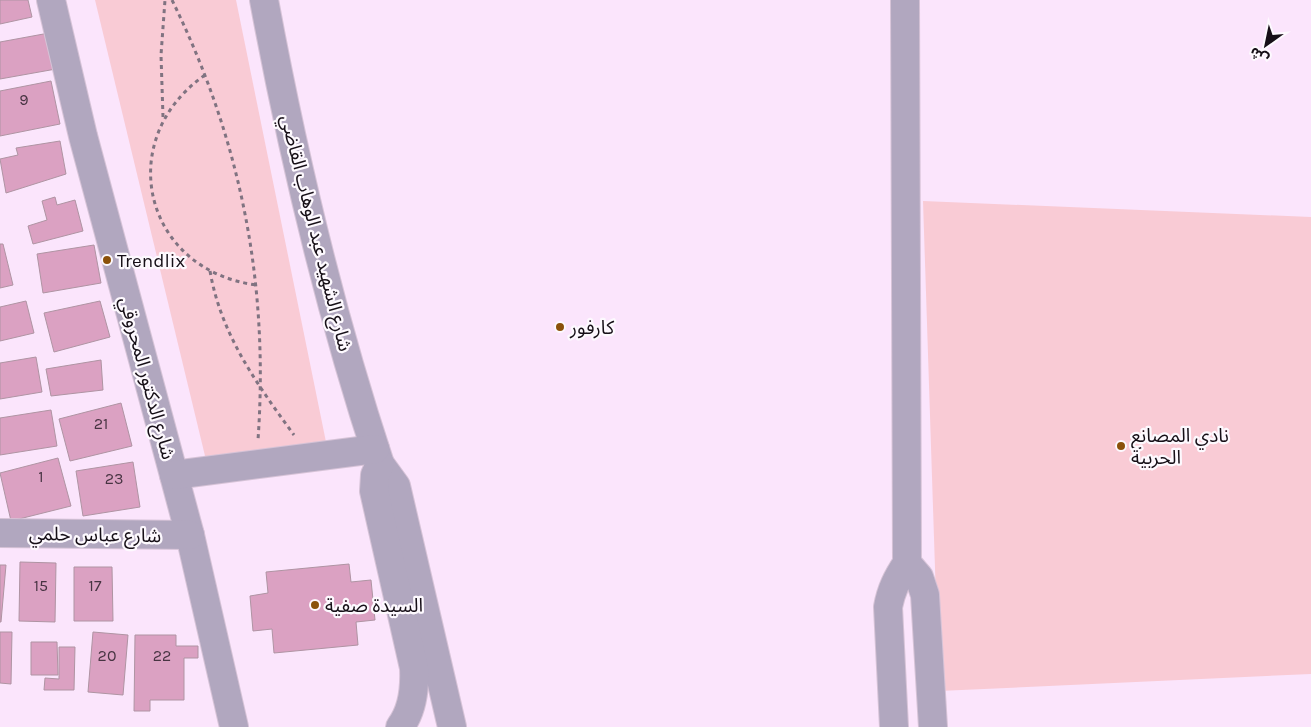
<svg xmlns="http://www.w3.org/2000/svg" width="1311" height="727" viewBox="0 0 1311 727" font-family="Karla,'Noto Sans Arabic',sans-serif">
	<rect width="100%" height="100%" fill="#fbe5fc"/>
	<g fill="#f9cbd5">
		<path d="M95,0H236L326,442L206,460Z"/>
		<path d="M923,201L1311,217V674L939,691Z"/>
	</g>
	<g fill="#dba1c2" stroke="#af94a3">
		<path d="M0,0H28L32,17L0,24Z"/>
		<path d="M49,33L56,69L0,79V42Z"/>
		<path d="M51,81L60,124L0,136V91Z"/>
		<path d="M60,141L66,174L6,193L0,159L18,155L16,148Z"/>
		<path d="M55,197L57,205L75,200L83,231L33,244L28,226L47,220L42,201Z"/>
		<path d="M0,244H3L13,285L0,288Z"/>
		<path d="M94,245L101,283L43,293L37,254Z"/>
		<path d="M26,301L34,333L0,341V307Z"/>
		<path d="M100,301L110,337L54,352L44,313Z"/>
		<path d="M36,357L42,392L0,399V363Z"/>
		<path d="M101,360L103,390L51,396L46,369Z"/>
		<path d="M121,403L132,446L70,461L59,419Z"/>
		<path d="M51,410L57,446L0,455V418Z"/>
		<path d="M58,458L71,506L11,521L0,473Z"/>
		<path d="M133,462L140,507L83,516L76,471Z"/>
		<path d="M20,562L56,563L55,622L19,621Z"/>
		<path d="M349,564L351,582L371,580L375,620L356,622L358,645L274,653L272,629L253,631L250,596L268,593L266,572Z"/>
		<path d="M0,565H6L1,622H0Z"/>
		<path d="M74,567H112L113,621H74Z"/>
		<path d="M0,632H12L11,684L0,683Z"/>
		<path d="M93,632L128,635L123,695L88,692Z"/>
		<path d="M135,635H176V646H198V658H184V700H150V711H134Z"/>
		<path d="M31,642H57L58,675H31Z"/>
		<path d="M59,647H75L74,690H44L45,678L59,679Z"/>
	</g>
	<g fill="none" stroke-linecap="round" stroke-linejoin="round">
		<defs>
			<g id="minor">
				<path d="M51,0L83,136L190,535L234,727"/>
				<path d="M264,0C293,156 330,313 380,464L396,486L452,727"/>
				<path d="M380,464L375,475L374,491L414,668C415,689 413,710 400,727"/>
				<path d="M174,475L375,449"/>
				<path d="M0,533L190,535"/>
				<path d="M907,563L919,577L925,595L933,727"/>
				<path d="M894,727L888,607C891,590 897,578 907,563L905,0"/>
			</g>
		</defs>
		<use href="#minor" stroke="#d6c3d7" stroke-width="30"/>
		<g stroke="#807381" stroke-width="3" stroke-dasharray="4 4" stroke-linecap="butt">
			<path d="M172,0C241,141 269,283 258,440"/>
			<path d="M205,75C112,140 144,271 257,285"/>
			<path d="M163,117L161,55L165,0"/>
			<path d="M210,271C221,335 257,384 294,435"/>
		</g>
		<use href="#minor" stroke="#b1a7bf" stroke-width="28"/>
	</g>
	<g fill="#8b510a" stroke="#fdf9fe" stroke-width="2">
		<circle cx="107" cy="260" r="5"/>
		<circle cx="560" cy="327" r="5"/>
		<circle cx="1121" cy="446" r="5"/>
		<circle cx="315" cy="605" r="5"/>
	</g>
	<g text-anchor="middle" stroke-width="4.5" stroke-linejoin="round" paint-order="stroke">
		<g font-size="16" fill="#473442">
			<text x="24" y="105">9</text>
			<text x="101" y="429">21</text>
			<text x="41" y="482">1</text>
			<text x="114" y="484">23</text>
			<text x="41" y="591">15</text>
			<text x="95" y="591">17</text>
			<text x="107" y="661">20</text>
			<text x="162" y="661">22</text>
		</g>
		<g font-size="19" fill="#160f17" stroke="#fdf9fe">
			<text transform="translate(317 233) rotate(76)" y="7">شارع الشهيد عبد الوهاب القاضي</text>
			<text transform="translate(148 378) rotate(75)" y="7">شارع الدكتور المحروقي</text>
			<text transform="translate(95 534) rotate(1)" y="7">شارع عباس حلمي</text>
		</g>
		<g font-size="19" fill="#160f17" stroke="#fdf9fe" text-anchor="start">
			<text x="117" y="267">Trendlix</text>
			<text x="570" y="334">كارفور</text>
			<text x="1131" y="442">نادي المصانع<tspan x="1131" dy="22">الحربية</tspan></text>
			<text x="325" y="612">السيدة صفية</text>
		</g>
	</g>
	<g transform="translate(1266 45) rotate(213)" stroke="#fdf9fe" stroke-width="4" paint-order="stroke">
	<path d="M0-4L9 19L0 12L-9 19Z" fill="#160f17"/>
	<text y="-8" font-size="14" font-weight="bold" text-anchor="middle" fill="#160f17">ش</text>
	</g>
</svg>
